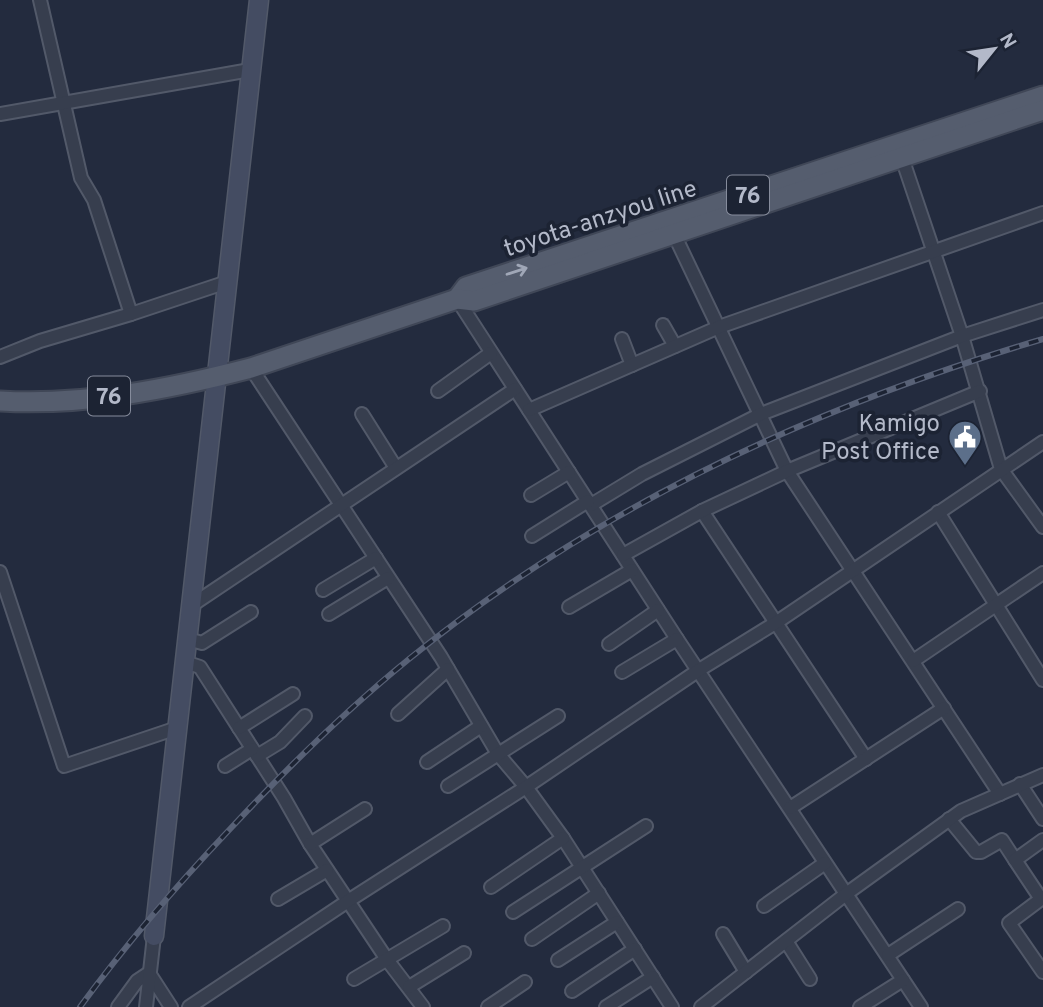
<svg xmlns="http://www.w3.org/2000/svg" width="1043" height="1007" viewBox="0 0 1043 1007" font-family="Overpass,sans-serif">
	<rect width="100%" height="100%" fill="#232b3e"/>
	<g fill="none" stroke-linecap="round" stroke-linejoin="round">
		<defs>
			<g id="street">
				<path d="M40,0L81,178L94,200L131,314"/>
				<path d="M0,114L250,70"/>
				<path d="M900,152L962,336L1001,469L1043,527"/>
				<path d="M672,230L787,471L1000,794"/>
				<path d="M457,299L677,639L921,1007"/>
				<path d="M663,325L675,346"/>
				<path d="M622,339L632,365"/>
				<path d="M0,357L40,341L131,314L227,282"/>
				<path d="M251,368L441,657L498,754L526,787L563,838L672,1007"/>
				<path d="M438,391L491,353"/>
				<path d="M529,410L719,327L1043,213"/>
				<path d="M362,414L396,468"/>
				<path d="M531,495L569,472"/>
				<path d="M591,505L642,474L761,414L962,336L1043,310"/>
				<path d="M702,511L866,759"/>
				<path d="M938,512L1043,680"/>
				<path d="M532,536L588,501"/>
				<path d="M623,555L702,511L787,471L980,391"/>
				<path d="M0,572L64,766L177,728"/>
				<path d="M323,590L376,558"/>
				<path d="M192,605L515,389"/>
				<path d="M569,607L632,570"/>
				<path d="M329,614L388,578"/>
				<path d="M188,639L202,643L251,612"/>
				<path d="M609,644L658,610"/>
				<path d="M913,661L1043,573"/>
				<path d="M185,662L200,667L284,798L310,844L388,961L423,1007"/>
				<path d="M622,672L677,639"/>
				<path d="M398,714L448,669"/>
				<path d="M239,728L293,694"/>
				<path d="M257,756L280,742L305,716"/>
				<path d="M427,762L481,726"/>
				<path d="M225,766L252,749"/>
				<path d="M1020,784L1043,819"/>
				<path d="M448,786L558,716"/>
				<path d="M790,808L944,708"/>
				<path d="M949,819L976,852H981L1002,840L1015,860"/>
				<path d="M1043,840L1015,860L1041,899L1009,923L1043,972"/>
				<path d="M310,844L365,809"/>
				<path d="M491,887L563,838"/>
				<path d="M278,899L327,870"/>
				<path d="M764,906L825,863"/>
				<path d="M513,912L646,826"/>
				<path d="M723,934L746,972"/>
				<path d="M532,939L599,893"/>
				<path d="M786,941L810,979"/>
				<path d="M888,955L958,909"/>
				<path d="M558,960L617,922"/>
				<path d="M354,979L443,926"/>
				<path d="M409,987L464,953"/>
				<path d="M572,991L635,949"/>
				<path d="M118,1007L137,981L149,973L171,1007"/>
				<path d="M146,1007L154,936"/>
				<path d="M189,1007L348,901L526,787L699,670L777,622L1043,442"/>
				<path d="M488,1007L525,982"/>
				<path d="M606,1007L653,977"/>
				<path d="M701,1007L846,894L961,811L1043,775"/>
				<path d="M860,1007L903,980"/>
			</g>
			<path id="secondary" d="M154,936L259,0"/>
			<g id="primary">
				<path d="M457,299L466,287L1043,96"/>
				<path d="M0,401C84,406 170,389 251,368L457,299L474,301L1043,110"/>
			</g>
		</defs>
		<use href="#street" stroke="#525969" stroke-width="16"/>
		<use href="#secondary" stroke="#525969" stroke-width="21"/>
		<use href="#primary" stroke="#404757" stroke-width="23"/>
		<use href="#street" stroke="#373e4e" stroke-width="12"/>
		<use href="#secondary" stroke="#444c62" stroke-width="18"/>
		<use href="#primary" stroke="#555d6e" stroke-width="19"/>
		<defs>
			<path id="rail" d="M80,1007C126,944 177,885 231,828C287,768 345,711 409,659C595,508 815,406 1043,339"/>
		</defs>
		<use href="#rail" stroke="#586176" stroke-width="6"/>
		<use href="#rail" stroke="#1c2333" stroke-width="3.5" stroke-dasharray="10" stroke-linecap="butt"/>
	</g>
	<defs><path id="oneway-shaft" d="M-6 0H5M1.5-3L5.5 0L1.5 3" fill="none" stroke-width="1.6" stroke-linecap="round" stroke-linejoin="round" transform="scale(1.75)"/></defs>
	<use stroke="#a0a7b7" href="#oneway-shaft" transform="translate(517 271) rotate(-18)"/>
	<defs>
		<symbol id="civic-pin" viewBox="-11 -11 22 30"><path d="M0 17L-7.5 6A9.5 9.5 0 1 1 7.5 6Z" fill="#5c6f8a" stroke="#1c2333"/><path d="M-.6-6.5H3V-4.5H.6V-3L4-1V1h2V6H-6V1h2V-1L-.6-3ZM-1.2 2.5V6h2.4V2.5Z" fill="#fff"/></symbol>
	</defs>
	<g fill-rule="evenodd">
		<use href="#civic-pin" x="946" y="418" width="38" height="52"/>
	</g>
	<g text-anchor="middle" stroke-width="7" stroke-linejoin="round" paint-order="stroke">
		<g fill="#1c2333" stroke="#868c9c" stroke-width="2">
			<rect x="727" y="175.5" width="42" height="39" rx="5"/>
			<rect x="88" y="376.5" width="42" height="39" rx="5"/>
		</g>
		<g font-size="23" font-weight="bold" fill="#b3b9c9">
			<text x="748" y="203">76</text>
			<text x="109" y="404">76</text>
		</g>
		<g font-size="24" fill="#b3b9c9" stroke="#1c2333">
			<text transform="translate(600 218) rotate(-18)" y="8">toyota-anzyou line</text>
		</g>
		<g font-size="24" fill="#b3b9c9" stroke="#1c2333" text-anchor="end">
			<text x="940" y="431">Kamigo<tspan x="940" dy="28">Post Office</tspan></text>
		</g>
	</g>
	<g transform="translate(994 49) rotate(60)" stroke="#1c2333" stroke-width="5" paint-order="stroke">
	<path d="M0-5L12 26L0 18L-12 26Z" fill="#b3b9c9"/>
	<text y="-10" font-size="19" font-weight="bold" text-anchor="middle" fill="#b3b9c9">N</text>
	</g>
</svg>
